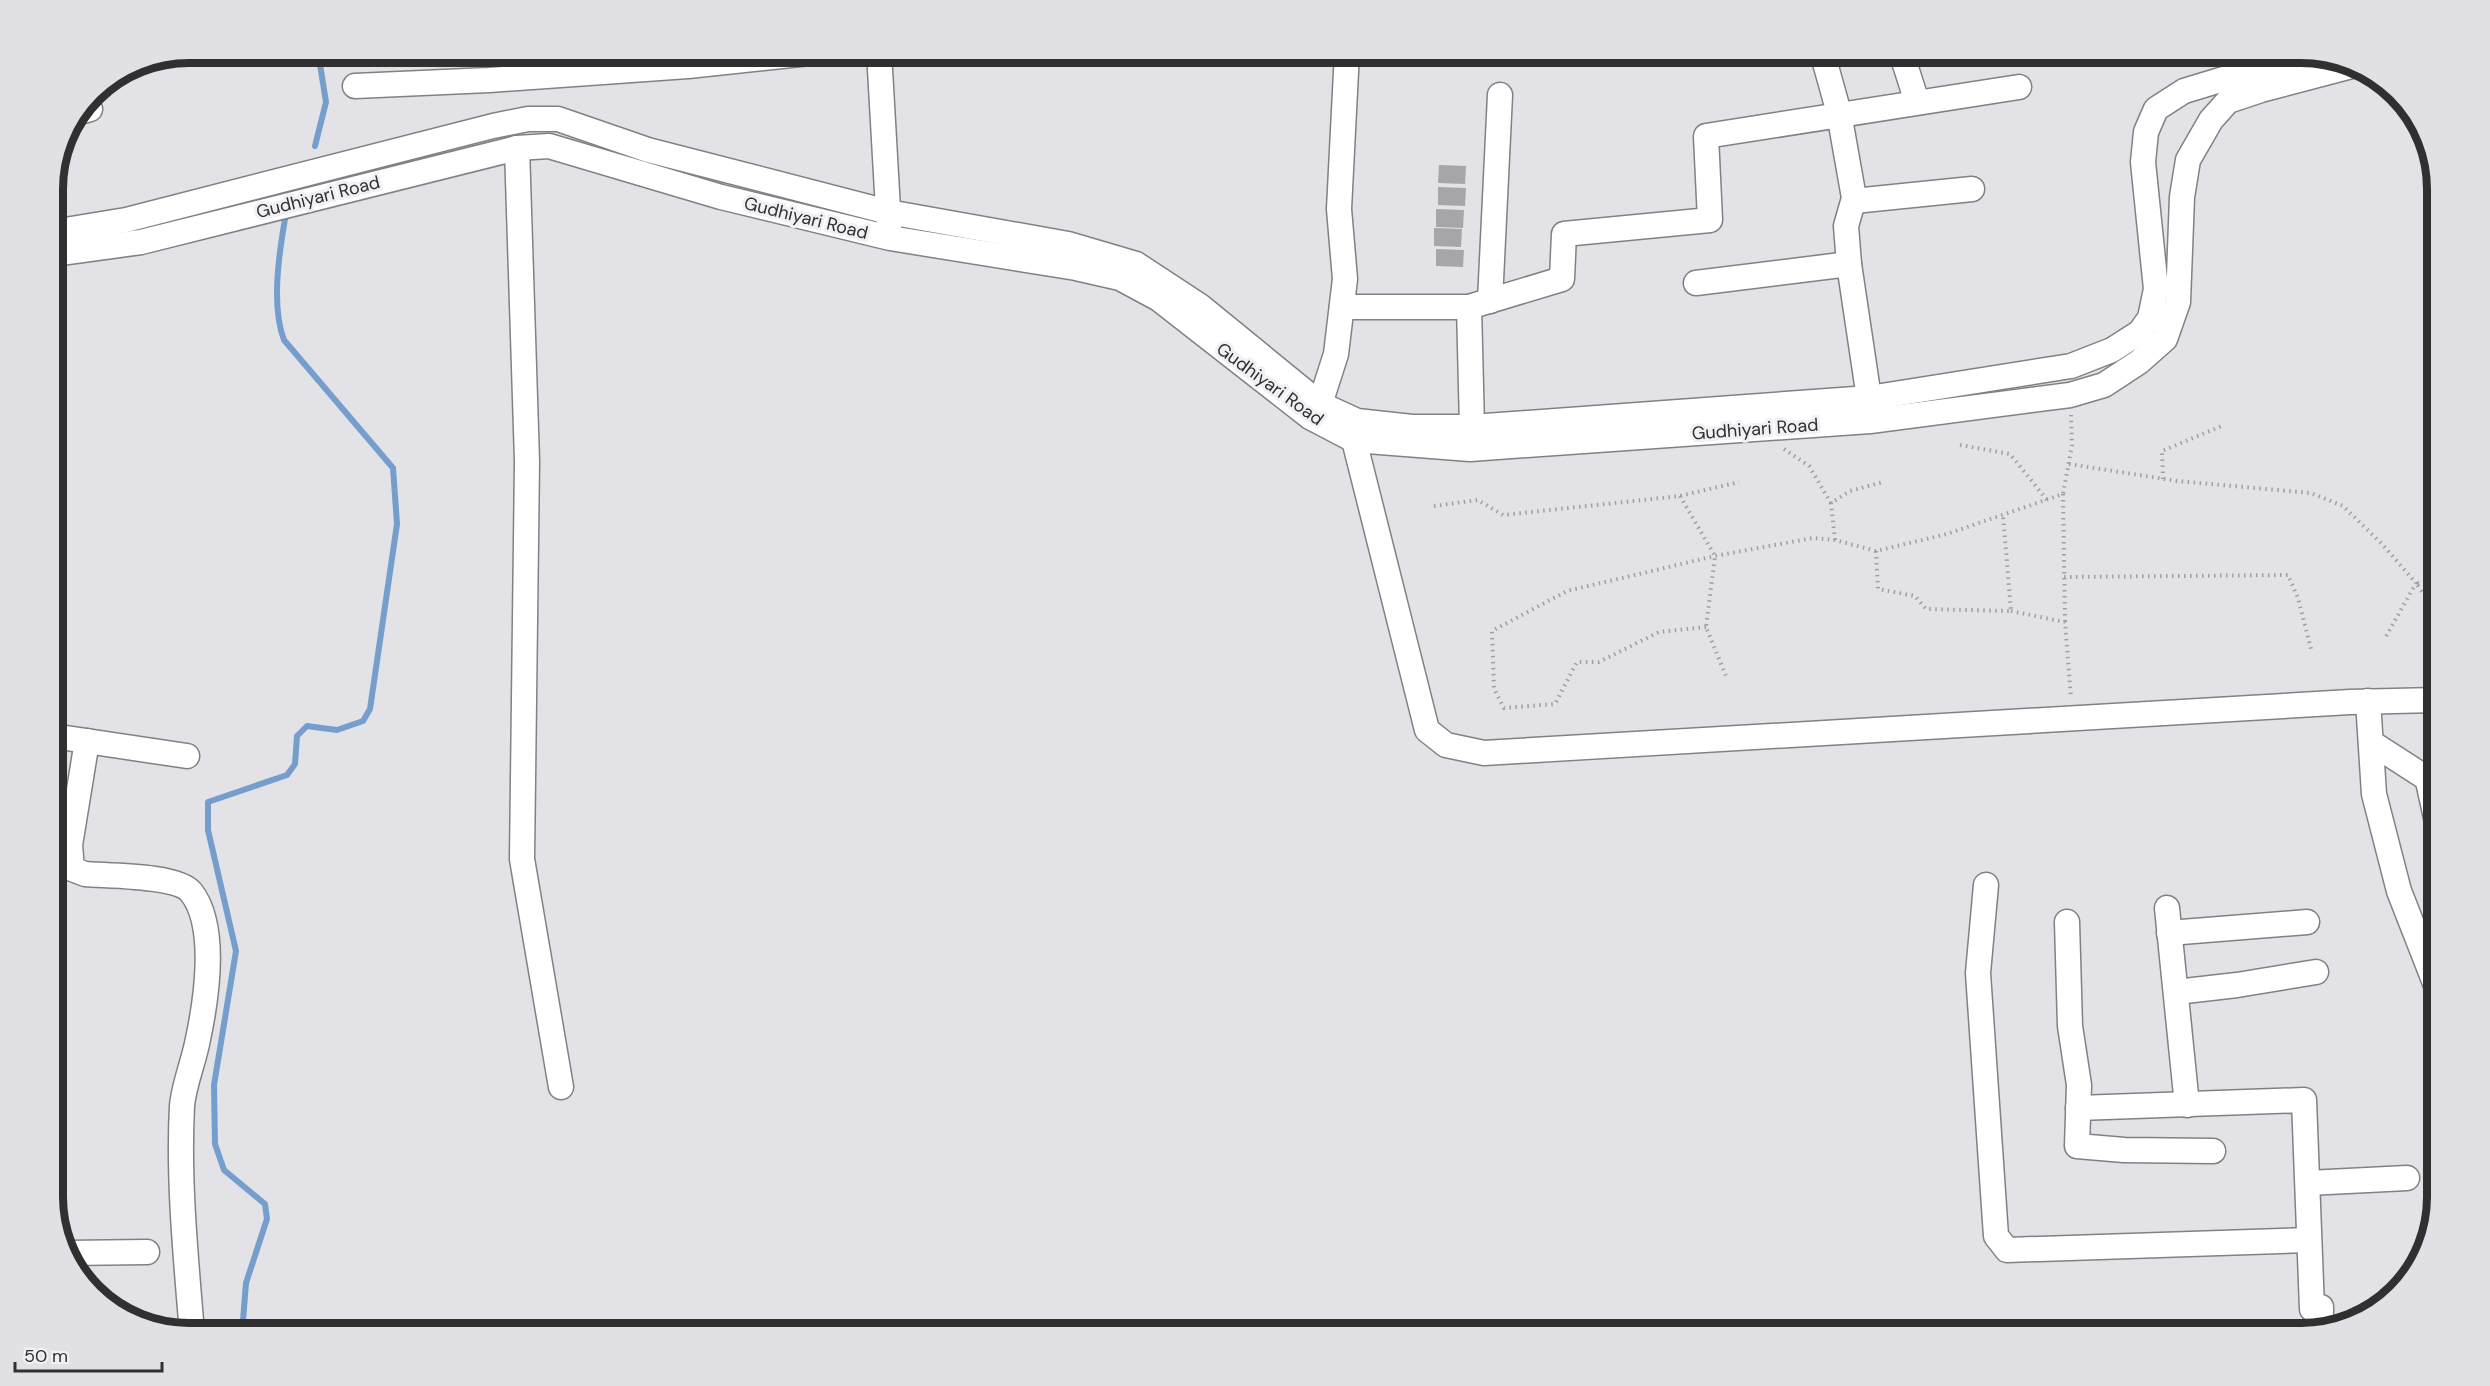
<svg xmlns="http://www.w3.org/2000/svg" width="2490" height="1386" viewBox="0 0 2490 1386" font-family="'DM Sans',sans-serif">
	<rect width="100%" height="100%" fill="#e3e3e7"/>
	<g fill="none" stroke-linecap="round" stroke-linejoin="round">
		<g stroke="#769ecd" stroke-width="6">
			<path d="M315,146L326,102L318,52"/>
			<path d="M242,1333L246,1283L267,1219L265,1204L224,1170L215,1144L214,1085L236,951L208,830V802L287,775L295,764L297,736L307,726L337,730L363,721L370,709L397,524L393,468L284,340C271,306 279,254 285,219"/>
		</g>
	</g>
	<g fill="#a5a5aa">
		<path d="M1439,165L1466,166L1465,184L1438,183Z"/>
		<path d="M1438,187L1466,188L1465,206L1438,205Z"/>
		<path d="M1436,209L1464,210L1463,228L1436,227Z"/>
		<path d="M1434,228L1462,229L1461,247L1434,246Z"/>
		<path d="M1436,249L1464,250L1463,267L1436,266Z"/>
	</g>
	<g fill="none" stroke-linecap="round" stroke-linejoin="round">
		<defs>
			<g id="minor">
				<path d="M879,52L889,227"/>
				<path d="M1227,52H1333"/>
				<path d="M1822,52L1839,113L1854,198L1846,226L1849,264L1869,398"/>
				<path d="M1901,52L1917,102"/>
				<path d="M355,86L489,80L688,66L819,52"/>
				<path d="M80,112L90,109"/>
				<path d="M517,148L527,461L522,859L561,1087"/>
				<path d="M1854,201L1972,189"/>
				<path d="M53,232L126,220L493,126L528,119H558L648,150L888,212L1068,244L1136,264L1200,306L1320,404L1357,421L1412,427H1472L1869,398L2071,366L2112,350L2140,332L2150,318L2156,289L2143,162L2146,132L2156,109L2184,91L2306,54"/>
				<path d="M53,254L141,242L517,148L549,146L721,197L890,238L1076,268L1120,278L1159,299L1310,417L1354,440L1470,449L1870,421L2070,395L2104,385L2139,362L2165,339L2178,302L2182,197L2188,160L2211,120L2228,101L2261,90L2352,66"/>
				<path d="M1696,283L1849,264"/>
				<path d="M1490,301L1500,95"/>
				<path d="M1342,307H1469L1562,279L1564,234L1710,220L1706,136L2019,87"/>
				<path d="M1469,307L1472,427"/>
				<path d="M1320,404L1336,354L1345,279L1339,209L1347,52"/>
				<path d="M1354,440L1427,730L1446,745L1484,753L2350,702L2437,700"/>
				<path d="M2368,701L2374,794L2399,891L2437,988"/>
				<path d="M53,736L187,756"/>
				<path d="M87,741L70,845L72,869L85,874C109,876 177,875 191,892C218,926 206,1001 198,1039C194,1061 184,1084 182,1106C178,1181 186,1259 192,1333"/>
				<path d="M2372,743L2437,785"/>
				<path d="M2427,777L2437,822"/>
				<path d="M1986,885L1978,973L1996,1236L2007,1250L2308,1240"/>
				<path d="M2167,908L2187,1105"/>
				<path d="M2067,922L2070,1026L2079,1085L2077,1146L2124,1150L2213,1151"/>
				<path d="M2169,933L2307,922"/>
				<path d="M2176,992L2237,985L2316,972"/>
				<path d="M2078,1108L2304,1100L2312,1309L2321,1307V1328"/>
				<path d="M2308,1183L2407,1178"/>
				<path d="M67,1253L147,1252"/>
			</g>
		</defs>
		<use href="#minor" stroke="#818185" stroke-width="27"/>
		<g stroke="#9f9fa2" stroke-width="4" stroke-dasharray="1.5 4.5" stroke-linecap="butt">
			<path d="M1960,445L2010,454L2047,500"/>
			<path d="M1784,449L1809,466L1831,503"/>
			<path d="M2069,464L2177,481L2311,493L2343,506L2382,544L2416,583L2384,640"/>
			<path d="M2163,479L2162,451L2224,425"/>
			<path d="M2063,494L2065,622"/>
			<path d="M1680,496L1715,556L1706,627L1726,676"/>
			<path d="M1434,506L1478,500L1503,515L1680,496L1739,482"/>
			<path d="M1835,540L1831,503L1850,491L1883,482"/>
			<path d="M1876,551L1878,589L1915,596L1926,609L2011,611L2003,515"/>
			<path d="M2064,577L2288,575L2298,598L2311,649"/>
			<path d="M2437,585L2416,583L2437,613"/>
			<path d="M2011,611L2065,622L2071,698"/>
			<path d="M1706,627L1659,632L1599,662H1577L1555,704L1504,708L1494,689L1492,631L1567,591L1715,556L1813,538L1835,540L1876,551L1947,534L2063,494L2072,445L2071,415"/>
		</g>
		<use href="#minor" stroke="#fff" stroke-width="24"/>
	</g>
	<g text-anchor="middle" stroke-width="6" stroke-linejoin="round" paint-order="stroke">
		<g font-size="18" fill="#303031" stroke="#f0f0f5">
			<text transform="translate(318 197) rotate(-14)" y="6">Gudhiyari Road</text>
			<text transform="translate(806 218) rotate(14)" y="6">Gudhiyari Road</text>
			<text transform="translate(1270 384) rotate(36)" y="6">Gudhiyari Road</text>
			<text transform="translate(1755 429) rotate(-4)" y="6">Gudhiyari Road</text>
		</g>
	</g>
	<path d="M0 0H2490V1386H0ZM189 63H2301A126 126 0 0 1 2427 189V1197A126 126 0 0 1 2301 1323H189A126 126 0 0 1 63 1197V189A126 126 0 0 1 189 63Z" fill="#e1e1e5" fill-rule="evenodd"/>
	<path fill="none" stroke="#303031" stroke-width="8" d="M189 63H2301A126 126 0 0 1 2427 189V1197A126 126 0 0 1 2301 1323H189A126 126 0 0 1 63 1197V189A126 126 0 0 1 189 63Z"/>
	<path d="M15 1362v9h147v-9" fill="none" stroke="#303031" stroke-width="3"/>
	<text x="24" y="1362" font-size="18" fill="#303031" stroke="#f0f0f5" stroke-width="4.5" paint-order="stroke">50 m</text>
</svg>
